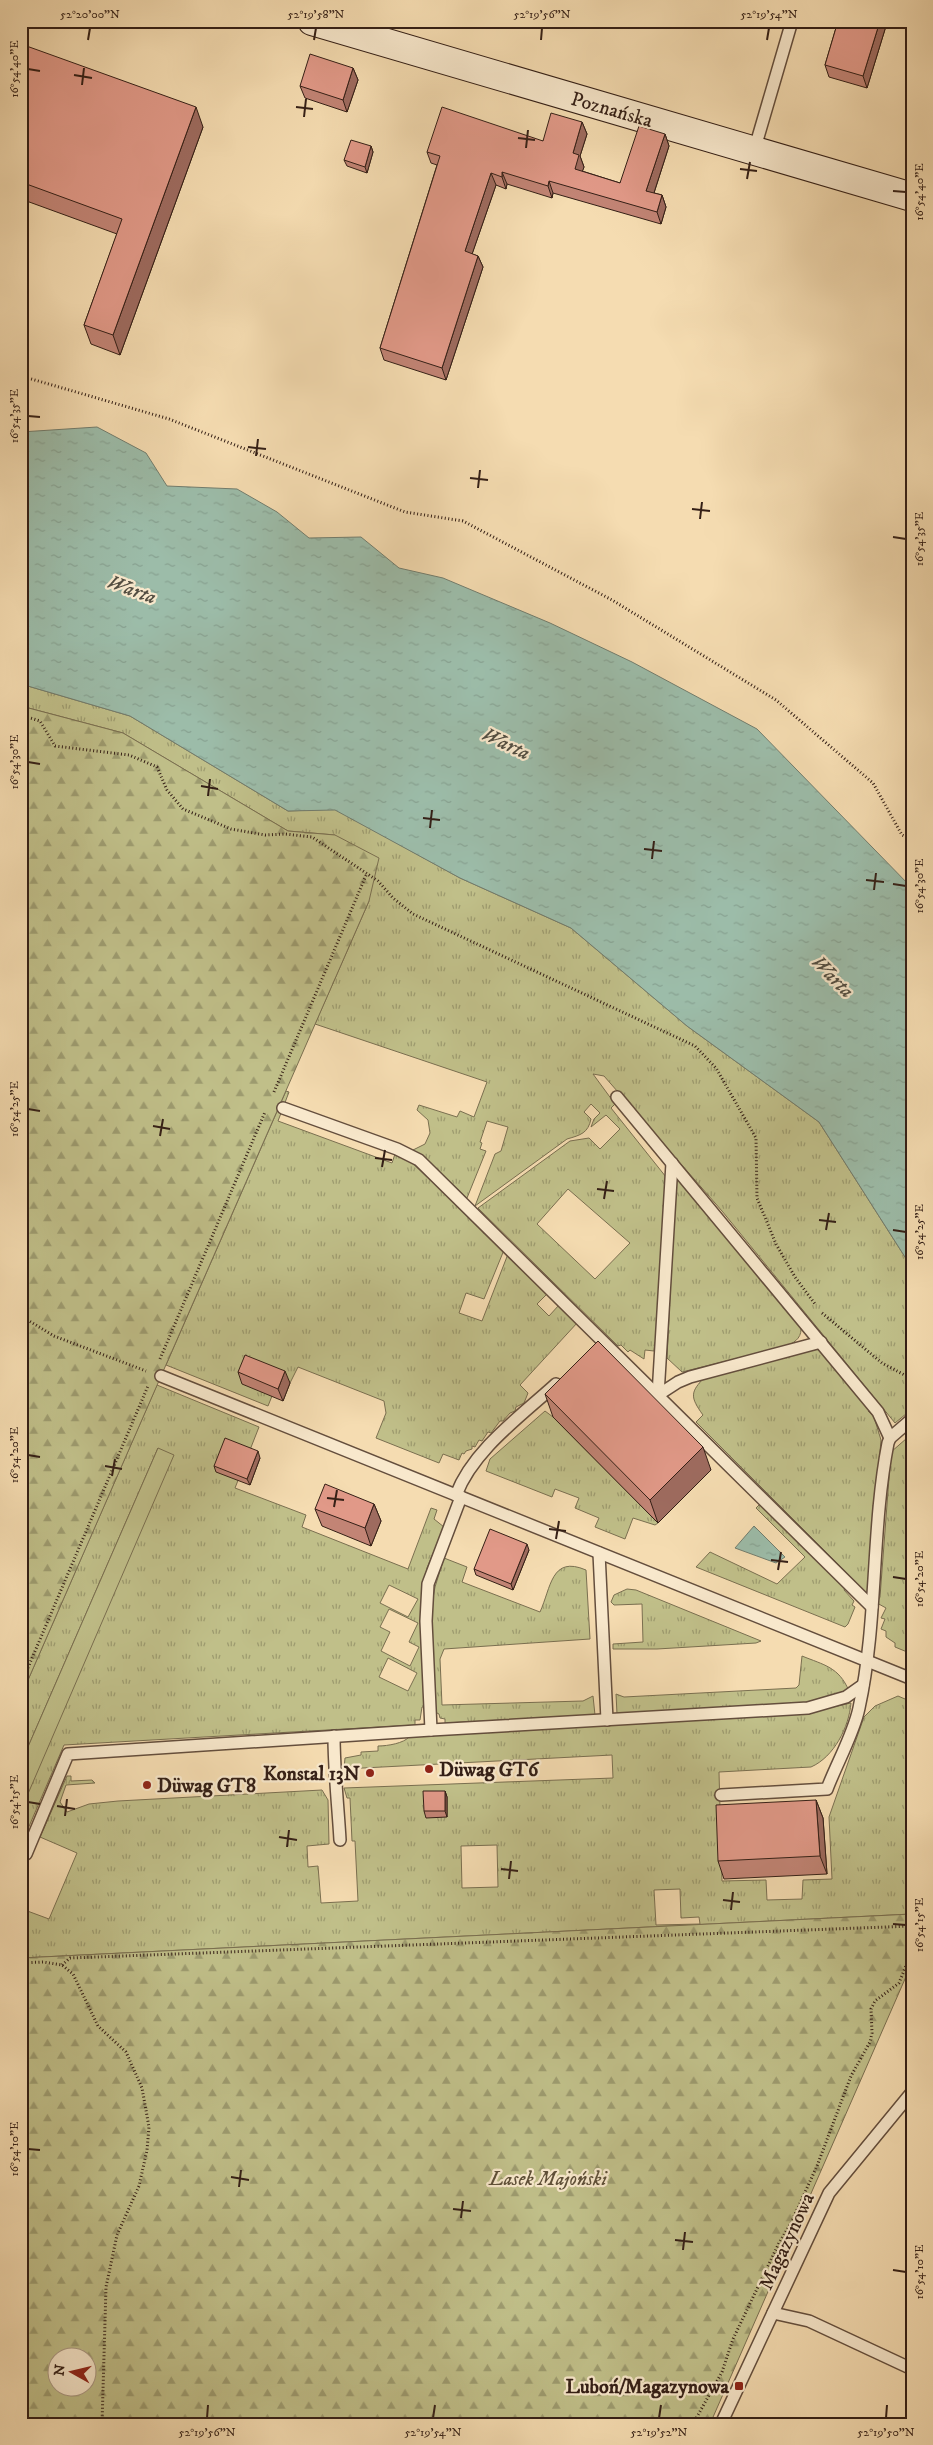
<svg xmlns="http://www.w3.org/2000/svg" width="933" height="2445" viewBox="0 0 933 2445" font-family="'IM FELL DW Pica',serif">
	<defs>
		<pattern id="grass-tufts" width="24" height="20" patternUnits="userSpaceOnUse" patternTransform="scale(1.25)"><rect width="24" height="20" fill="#c0bf89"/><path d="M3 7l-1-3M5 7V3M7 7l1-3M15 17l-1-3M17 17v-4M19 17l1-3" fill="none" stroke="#9d9b6f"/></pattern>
		<pattern id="forest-firs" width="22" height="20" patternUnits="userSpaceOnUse" patternTransform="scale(1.25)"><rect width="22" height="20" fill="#c0bf89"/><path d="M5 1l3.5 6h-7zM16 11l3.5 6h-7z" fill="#9d9b6f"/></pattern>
		<pattern id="water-ripples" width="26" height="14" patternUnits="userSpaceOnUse" patternTransform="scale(1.25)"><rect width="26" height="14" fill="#9cbca9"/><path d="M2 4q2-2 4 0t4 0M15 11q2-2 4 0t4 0" fill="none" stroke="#87a191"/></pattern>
	</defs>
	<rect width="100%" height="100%" fill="#f5dcb1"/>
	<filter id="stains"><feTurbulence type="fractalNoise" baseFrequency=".004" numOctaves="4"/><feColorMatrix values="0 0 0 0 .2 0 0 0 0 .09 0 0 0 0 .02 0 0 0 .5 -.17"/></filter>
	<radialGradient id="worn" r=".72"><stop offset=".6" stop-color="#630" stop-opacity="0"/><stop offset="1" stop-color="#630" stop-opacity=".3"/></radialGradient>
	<g fill="url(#grass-tufts)" stroke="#7a6f50" fill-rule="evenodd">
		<path d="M21,684L130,716L288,811L335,809L460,878L571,928L687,1026L819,1122L912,1268V1409L895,1423L722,1211L604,1076L593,1074L615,1104L611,1108L666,1177L658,1341L655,1342L654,1351L645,1350L644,1359L630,1350L628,1352L621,1345L618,1346L478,1208L570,1141L589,1138L600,1149L620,1129L606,1115L591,1127L594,1119L600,1113L591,1104L584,1112L591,1119C588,1133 581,1135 567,1139L475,1206L495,1154L501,1151L508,1127L487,1121L480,1142L482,1143L480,1149L486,1151L467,1198L425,1158L413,1150L425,1144L430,1133L428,1120L417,1110L419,1105L457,1117L460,1111L474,1117L487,1082L315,1024L369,901L335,835L288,831L123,733L21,706ZM568,1189L630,1243L595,1279L537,1224Z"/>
		<path d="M286,1091L289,1092L278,1121L392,1163L395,1154L410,1161L504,1250L484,1299L466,1293L459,1313L482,1321L508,1254L548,1293L537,1304L549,1316L559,1305L578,1322L520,1385L528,1393L524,1403L516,1407L515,1411L510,1413L503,1421H500L491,1433L488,1432L482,1441L479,1440L475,1447L472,1446V1449L466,1451L464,1454L462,1453L459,1460L443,1454L439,1463L376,1438L386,1413L384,1401L298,1367L290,1383L250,1367L272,1396L268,1406L166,1365Z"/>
		<path d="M676,1173L801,1325C802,1337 797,1341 787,1346L682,1372L667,1358Z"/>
		<path d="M815,1349L823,1351L871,1409L868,1411L874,1417L881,1440L868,1594L696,1422L703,1415C690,1397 690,1392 705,1377Z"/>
		<path d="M157,1385L259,1427L235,1488L306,1515L302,1527L408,1569L431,1508L437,1510L434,1519L444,1527L427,1568L422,1595L424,1707H422L420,1720H415V1725L64,1745L21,1845V1809L158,1448L21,1763V1696ZM389,1585L418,1599L408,1617L380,1603ZM389,1609L418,1623L409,1642L419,1647L410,1666L381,1651L390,1632L380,1627ZM388,1658L417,1673L408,1691L379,1677Z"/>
		<path d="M545,1411L553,1417L658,1523L655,1525L633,1518L625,1539L595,1527L599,1518L575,1508L579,1498L555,1489L552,1497L486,1471L490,1459Z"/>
		<path d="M912,1430V1654L895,1647V1643L886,1637V1631L881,1629L885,1619L881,1618L886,1608L877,1603L880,1597L891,1452L907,1438L906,1435Z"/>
		<path d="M760,1504L845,1588L844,1590L854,1601L852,1605L855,1607L848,1624L845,1627L696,1567L710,1552L777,1584L805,1557L756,1508Z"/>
		<path d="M444,1558L467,1567L462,1582L540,1612C551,1588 551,1555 586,1570L590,1639L444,1649L440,1659L442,1705L583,1701L593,1696L595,1715L445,1723V1719L440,1718L439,1714L435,1712L431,1609L435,1587Z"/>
		<path d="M627,1589L636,1590L761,1641L756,1643L657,1649H613V1644L643,1642L642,1604L614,1605L611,1602L614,1595Z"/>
		<path d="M802,1656C824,1665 839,1667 849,1691L803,1703L617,1714L616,1694L624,1697L796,1688L799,1685Z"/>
		<path d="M898,1696L912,1702V1914L21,1958V1905L23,1906L22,1909L49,1919L77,1853L40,1837L67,1776H71V1781L92,1780L95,1783L66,1785L60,1802L67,1812L89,1804L118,1801L322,1790L328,1800L329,1844L307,1846L308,1867L318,1866L321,1903L358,1901L355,1841H352L350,1798H347L344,1788L613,1778L612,1755L344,1769L345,1758L361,1755V1752L378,1751V1746C388,1746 404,1743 409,1737L801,1714L851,1703C849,1727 834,1757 811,1767L719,1772L722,1881L766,1880L767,1900L802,1899L803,1880L832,1879L829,1817L864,1717L875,1706ZM497,1845L498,1887L462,1888L461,1846ZM680,1889L681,1918L699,1917L700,1924L656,1925L654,1890Z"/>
	</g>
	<g fill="url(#forest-firs)" stroke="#7a6f50" fill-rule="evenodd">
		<path d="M21,706L123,733L288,831L335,835L379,858L369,901L21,1696Z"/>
		<path d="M912,1914V1963L710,2424H21V1958ZM58,2358H88V2388H58Z"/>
	</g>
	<path fill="#c0bf89" stroke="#7a6f50" d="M158,1448L174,1455L21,1810V1763Z"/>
	<g fill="url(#water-ripples)" stroke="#727d6e">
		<path d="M97,427L146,453L167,486L237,489L277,512L309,538L361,537L399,568L443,578L550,623L632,662L757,729L912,888V1268L819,1122L687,1026L571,928L460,878L335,810L288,811L130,716L21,684V432Z"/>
		<path d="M754,1526L785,1557L776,1563L735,1548Z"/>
	</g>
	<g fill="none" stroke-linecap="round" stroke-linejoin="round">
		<defs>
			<g id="lane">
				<path d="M754,151L792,21"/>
				<path d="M617,1097L878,1412L890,1438"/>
				<path d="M283,1108L397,1149L419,1160L872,1607"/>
				<path d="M161,1376L912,1679"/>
				<path d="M658,1395L672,1163"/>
				<path d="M658,1395L678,1382L690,1377L821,1342"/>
				<path d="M456,1495C473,1450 521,1416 556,1384"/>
				<path d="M599,1553L607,1720"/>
				<path d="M431,1730L426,1621L428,1584L461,1497"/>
				<path d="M334,1736C334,1771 338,1805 340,1840"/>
				<path d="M721,1795L827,1789C836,1765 854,1733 859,1708C878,1621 871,1530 888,1443L890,1438L912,1419"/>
				<path d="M26,1854L68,1754L431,1730L808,1708L846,1697L863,1685"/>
				<path d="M773,2313L809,2321L912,2369"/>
				<path d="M721,2424L829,2193L912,2092"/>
			</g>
			<path id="secondary" d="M312,21L912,197"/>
		</defs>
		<use href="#lane" stroke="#644e3d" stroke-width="14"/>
		<use href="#secondary" stroke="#341f16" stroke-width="30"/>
		<g stroke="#341f16" stroke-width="3" stroke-dasharray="1 2.5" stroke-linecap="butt">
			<path d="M21,376L169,419L405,512L463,521L612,600L776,700L873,783L902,835L912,840"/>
			<path d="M21,715L40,721L55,746L129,755L157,767L167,790L183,809L231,829L265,835L285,834L312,837L378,881L393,898L413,914L695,1046L716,1068L756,1138L757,1198L776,1244L795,1277L815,1304"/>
			<path d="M274,1092L367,873"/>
			<path d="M822,1313L882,1363L912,1379"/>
			<path d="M21,1316L54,1336L146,1371"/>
			<path d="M160,1359L265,1112"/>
			<path d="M21,1684L148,1386"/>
			<path d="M21,1963L43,1962L62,1965L73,1974L98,2026L126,2052L142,2088L149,2127L147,2150L139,2186L117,2235L106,2287L102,2424"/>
			<path d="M62,1965L70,1958L912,1926"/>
			<path d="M693,2424L722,2372L733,2339L779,2243L791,2223L817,2166L851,2076L870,2042L872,2033L871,2009L875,2001L899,1983L912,1951"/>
		</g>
		<use href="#lane" stroke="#f8e8cc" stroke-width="11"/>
		<use href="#secondary" stroke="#f8e8cc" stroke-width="28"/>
	</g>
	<g fill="#c28475" stroke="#341f16">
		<path d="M838,21H884L886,26L867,88L829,77L825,65Z"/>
		<path d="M21,44L203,127L120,355L91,344L84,325L117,234L21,199Z"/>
		<path d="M353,68L358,80L347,112L305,98L300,86Z"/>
		<path d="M582,122L587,134L580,156L584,167L582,171L620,183L665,134L669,146L654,193L662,195L666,207L661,224L553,193L552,198L507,184L506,189L496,185L472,254L478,256L483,267L446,380L384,360L380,348L437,165L431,163L427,152L543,141Z"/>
		<path d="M371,146L373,152L367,173L347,166L344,160Z"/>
		<path d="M238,1372L290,1383L283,1401L242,1384Z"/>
		<path d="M545,1394L711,1470L658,1523L553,1417Z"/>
		<path d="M260,1458L250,1485L216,1472L214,1466Z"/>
		<path d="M374,1504L381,1521L371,1546L322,1526L315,1509Z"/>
		<path d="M529,1550L513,1590L476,1575L474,1569Z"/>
		<path d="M445,1791L447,1797V1817L426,1818L424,1811Z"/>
		<path d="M816,1800L823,1818L827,1874L724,1879L718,1861Z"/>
	</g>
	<g fill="#9e6b5f" stroke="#341f16">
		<path d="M880,21H884L886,26L867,88L863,76Z"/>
		<path d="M353,68L358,80L347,112L343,100Z"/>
		<path d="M196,107L203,127L120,355L113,335Z"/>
		<path d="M582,122L587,134L580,156L584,167L579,181L575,169L573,153Z"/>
		<path d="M665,134L669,146L651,202L646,191Z"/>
		<path d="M371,146L373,152L367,173L365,167Z"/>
		<path d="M502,172L507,184L506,189L502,177Z"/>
		<path d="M491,173L496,185L469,263L465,251Z"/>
		<path d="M549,181L553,193L552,198L548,186Z"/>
		<path d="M662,195L666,207L661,224L657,212Z"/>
		<path d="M478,256L483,267L446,380L442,368Z"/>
		<path d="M285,1371L290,1383L283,1401L278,1389Z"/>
		<path d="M703,1447L711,1470L658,1523L650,1500Z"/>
		<path d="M258,1451L260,1458L250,1485L247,1479Z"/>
		<path d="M374,1504L381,1521L371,1546L365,1528Z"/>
		<path d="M527,1544L529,1550L513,1590L511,1584Z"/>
		<path d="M445,1791L447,1797V1817L445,1811Z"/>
		<path d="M816,1800L823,1818L827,1874L820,1856Z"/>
	</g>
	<g fill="#e19988" stroke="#341f16">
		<path d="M838,21H880L863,76L825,65Z"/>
		<path d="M21,44L196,107L113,335L84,325L122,219L21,182Z"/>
		<path d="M310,54L353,68L343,100L300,86Z"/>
		<path d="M442,107L543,141L551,113L582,122L573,153L579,155L575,169L620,183L639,126L665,134L646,191L662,195L657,212L549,181L548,186L502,172V177L491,173L465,251L478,256L442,368L380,348L440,156L427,152Z"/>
		<path d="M351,140L371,146L365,167L344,160Z"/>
		<path d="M598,1341L703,1447L650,1500L545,1394Z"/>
		<path d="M245,1355L285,1371L278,1389L238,1372Z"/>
		<path d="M225,1438L258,1451L247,1479L214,1466Z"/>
		<path d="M325,1484L374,1504L365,1528L315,1509Z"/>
		<path d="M490,1529L527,1544L511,1584L474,1569Z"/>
		<path d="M423,1791H445V1811H424Z"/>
		<path d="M816,1800L820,1856L718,1861L716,1805Z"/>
	</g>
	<path fill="none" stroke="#341f16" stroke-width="2" d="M88,40L90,28M314,40L316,28M541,40L542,28M767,40L769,28M28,69L40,71M74,75L92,78M82,85L84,68M296,107L313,109M304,117L306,99M518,138L535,140M526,148L528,130M740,169L757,171M747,179L750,162M893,191L906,192M28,416L40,417M248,447L266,449M256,456L258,439M470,478L488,480M478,488L480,470M692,509L710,511M700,519L702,502M893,537L906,539M28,762L40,764M201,786L218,789M208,796L210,779M423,818L440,820M430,828L432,810M644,849L662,851M652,859L654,841M866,880L884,882M893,884L906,886M874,890L876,873M28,1109L40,1111M153,1126L170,1129M160,1136L163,1119M375,1158L392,1160M382,1167L385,1150M597,1189L614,1191M604,1199L607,1181M819,1220L836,1222M826,1230L829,1213M893,1230L906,1232M28,1455L40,1457M105,1466L122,1469M112,1476L115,1459M327,1498L344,1500M334,1507L337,1490M549,1529L566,1531M556,1539L559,1521M771,1560L788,1562M778,1570L781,1552M893,1577L906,1579M28,1802L40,1804M57,1806L75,1809M65,1816L67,1799M279,1837L297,1840M287,1847L289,1830M501,1869L518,1871M509,1879L511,1861M723,1900L740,1902M731,1910L733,1892M893,1924L906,1925M28,2149L40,2150M231,2177L249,2180M239,2187L241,2170M453,2209L471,2211M461,2218L463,2201M675,2240L693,2242M683,2250L685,2232M893,2270L906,2272M207,2418L208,2405M433,2418L435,2405M659,2418L661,2405M886,2418L887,2405"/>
	<g fill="#8f2418" stroke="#f8e8cc" stroke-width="2">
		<circle cx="429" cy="1769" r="5"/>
		<circle cx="370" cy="1773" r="5"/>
		<circle cx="147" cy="1785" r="5"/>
		<rect x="734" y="2381" width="10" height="10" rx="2.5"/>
	</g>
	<g text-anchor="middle" stroke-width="4.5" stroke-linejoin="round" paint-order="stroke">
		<g font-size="20" fill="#341f16" stroke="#f8e8cc">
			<text transform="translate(612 109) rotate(16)" y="7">Poznańska</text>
			<text transform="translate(786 2241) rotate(-65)" y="7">Magazynowa</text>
		</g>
		<g font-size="20" font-weight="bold" fill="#341f16" stroke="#f8e8cc" text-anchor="start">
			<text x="439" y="1776">Düwag GT6</text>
			<text x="360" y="1780" text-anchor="end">Konstal 13N</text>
			<text x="157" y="1792">Düwag GT8</text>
			<text x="729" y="2393" text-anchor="end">Luboń/Magazynowa</text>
		</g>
		<g font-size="20" font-style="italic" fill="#5e4f38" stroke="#f8e8cc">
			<text x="548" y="2185">Lasek Majoński</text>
		</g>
		<g font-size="21" font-style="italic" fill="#534e42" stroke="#f8e8cc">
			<text transform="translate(132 589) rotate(20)" y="7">Warta</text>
			<text transform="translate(506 743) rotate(25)" y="7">Warta</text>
			<text transform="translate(833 976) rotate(45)" y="7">Warta</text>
		</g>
	</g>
	<rect width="933" height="2445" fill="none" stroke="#f5dcb1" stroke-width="55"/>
	<g transform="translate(72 2372) rotate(278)"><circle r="24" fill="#f8e8cc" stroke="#aa9883"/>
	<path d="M0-4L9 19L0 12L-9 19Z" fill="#8f2418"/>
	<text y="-8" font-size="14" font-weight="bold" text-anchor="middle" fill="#341f16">N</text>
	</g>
	<rect x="28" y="28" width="878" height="2390" fill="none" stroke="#341f16" stroke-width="2"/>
	<g font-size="12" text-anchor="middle" fill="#341f16">
		<text x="90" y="18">52°20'00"N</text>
		<text x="316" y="18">52°19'58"N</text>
		<text x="542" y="18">52°19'56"N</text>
		<text x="769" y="18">52°19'54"N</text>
		<text transform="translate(14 69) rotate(-90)" y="4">16°54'40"E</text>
		<text transform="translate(919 192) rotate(-90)" y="4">16°54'40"E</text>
		<text transform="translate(14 416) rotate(-90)" y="4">16°54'35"E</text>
		<text transform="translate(919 539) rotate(-90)" y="4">16°54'35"E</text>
		<text transform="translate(14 762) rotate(-90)" y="4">16°54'30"E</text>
		<text transform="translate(919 886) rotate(-90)" y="4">16°54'30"E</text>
		<text transform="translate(14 1109) rotate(-90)" y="4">16°54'25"E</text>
		<text transform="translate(919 1232) rotate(-90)" y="4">16°54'25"E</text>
		<text transform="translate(14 1455) rotate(-90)" y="4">16°54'20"E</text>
		<text transform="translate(919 1579) rotate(-90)" y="4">16°54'20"E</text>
		<text transform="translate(14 1802) rotate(-90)" y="4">16°54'15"E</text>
		<text transform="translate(919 1925) rotate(-90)" y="4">16°54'15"E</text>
		<text transform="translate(14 2149) rotate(-90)" y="4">16°54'10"E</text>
		<text transform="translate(919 2272) rotate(-90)" y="4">16°54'10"E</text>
		<text x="207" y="2436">52°19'56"N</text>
		<text x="433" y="2436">52°19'54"N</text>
		<text x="659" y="2436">52°19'52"N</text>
		<text x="886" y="2436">52°19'50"N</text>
	</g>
	<rect width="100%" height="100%" filter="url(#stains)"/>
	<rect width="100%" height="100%" fill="url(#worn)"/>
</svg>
